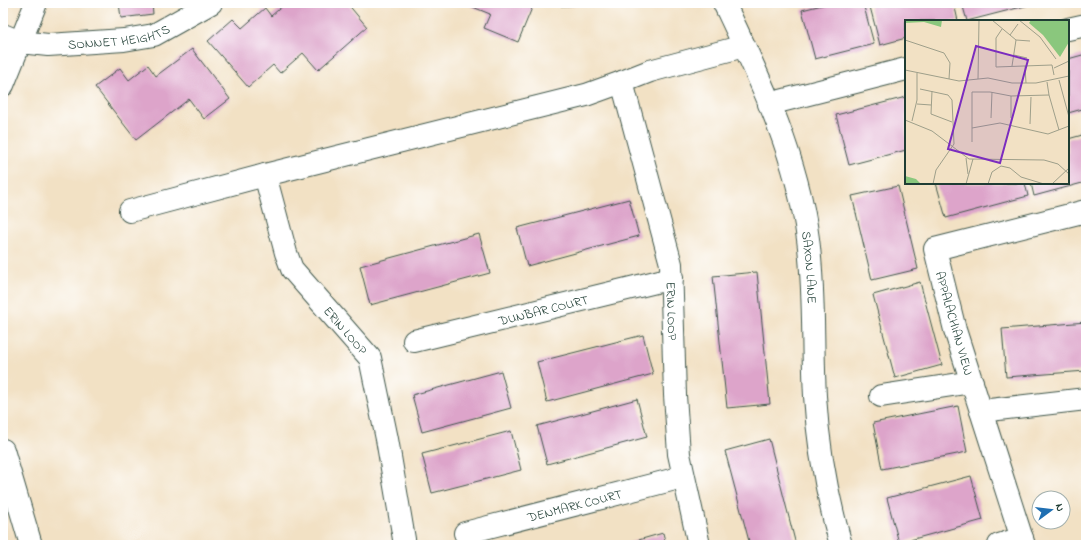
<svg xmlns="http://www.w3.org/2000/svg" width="1089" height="548" viewBox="0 0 1089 548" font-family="'Indie Flower',sans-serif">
	<rect width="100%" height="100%" fill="#fff"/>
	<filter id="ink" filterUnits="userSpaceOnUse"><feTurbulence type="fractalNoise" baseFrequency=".025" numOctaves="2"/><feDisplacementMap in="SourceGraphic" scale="8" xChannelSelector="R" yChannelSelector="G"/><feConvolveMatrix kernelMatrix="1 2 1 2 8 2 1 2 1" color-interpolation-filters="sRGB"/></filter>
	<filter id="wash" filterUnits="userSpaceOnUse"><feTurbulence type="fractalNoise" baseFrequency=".012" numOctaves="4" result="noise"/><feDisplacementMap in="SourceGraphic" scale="16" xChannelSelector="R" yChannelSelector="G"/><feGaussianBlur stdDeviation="0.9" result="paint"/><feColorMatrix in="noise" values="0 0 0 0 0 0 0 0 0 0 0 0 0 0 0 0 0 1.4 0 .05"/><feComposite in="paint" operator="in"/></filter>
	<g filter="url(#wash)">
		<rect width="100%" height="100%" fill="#f2e1c4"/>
		<g id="blocks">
			<g fill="#dda4ca">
				<path d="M119,3H152L153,14L121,18Z"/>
				<path d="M286,3H294L297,7L302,3H347L367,27L318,70L303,53L280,73L273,65L248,87L208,41L233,19L242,28L265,8L271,16Z"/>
				<path d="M463,3H534L518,42L484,28L490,14Z"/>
				<path d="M561,3H618V4L561,6Z"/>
				<path d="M830,3H863L874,44L815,59L802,10Z"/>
				<path d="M869,3H954L958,21H906V38L880,45Z"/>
				<path d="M962,3H1037L967,21Z"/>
				<path d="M192,49L230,99L204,119L189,99L136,140L95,87L120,68L129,80L148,65L156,76Z"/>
				<path d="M1086,54V108L1068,113V59Z"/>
				<path d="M906,97V150L849,165L836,115Z"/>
				<path d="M1086,134V182L1034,196L1031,183H1068V139Z"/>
				<path d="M936,183H1025L1028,196L946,218Z"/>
				<path d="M898,186L918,269L872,280L852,196Z"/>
				<path d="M629,199L639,236L527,266L517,228Z"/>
				<path d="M479,234L490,273L370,305L360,266Z"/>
				<path d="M757,272L770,404L727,408L713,276Z"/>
				<path d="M920,282L942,365L895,378L873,295Z"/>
				<path d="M1086,322V371L1006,377L1002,329Z"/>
				<path d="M643,335L653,374L547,402L537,362Z"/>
				<path d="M501,371L511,408L422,432L412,395Z"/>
				<path d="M637,399L647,437L547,464L537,426Z"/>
				<path d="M958,406L967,452L882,469L873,423Z"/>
				<path d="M511,431L521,470L432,493L422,454Z"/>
				<path d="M769,439L796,545H750L725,451Z"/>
				<path d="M971,476L983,520L899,543L887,498Z"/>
				<path d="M663,533L666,545H621Z"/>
			</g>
		</g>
	</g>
	<g filter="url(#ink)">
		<use href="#blocks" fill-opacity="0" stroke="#3f564a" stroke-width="1"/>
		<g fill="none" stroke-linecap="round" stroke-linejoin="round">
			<defs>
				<g id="minor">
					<path id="s1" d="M724,3C760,79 797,154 808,239C815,291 812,343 815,396C818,447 827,496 841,545"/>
					<path d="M1068,29L1086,25"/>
					<path id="s2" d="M3,35L20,42L48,45L124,40L154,35L211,3"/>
					<path d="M622,82L650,71L744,46"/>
					<path d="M3,85L36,3"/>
					<path d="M769,104L906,69"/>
					<path d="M130,211L265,175"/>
					<path id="s3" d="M414,341L672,278"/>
					<path d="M881,396L972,382"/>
					<path d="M981,411L1086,399"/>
					<path d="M3,450L31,545"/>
					<path id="s4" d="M465,533L683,477"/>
					<path id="s5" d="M405,545L387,439L370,358L292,269L286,253L265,175L586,95L622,82L671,264L675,395L679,454L699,545"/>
					<path d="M999,545L1022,538"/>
					<path d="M1024,545L955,330L935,249L1086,211"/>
				</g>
			</defs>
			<use href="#minor" stroke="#3f564a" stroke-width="24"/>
			<use href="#minor" stroke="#fff" stroke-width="22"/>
		</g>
	</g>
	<g text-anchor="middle" stroke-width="4" stroke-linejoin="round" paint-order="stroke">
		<g font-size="13" fill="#1f3d34" stroke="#fff">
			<text dy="5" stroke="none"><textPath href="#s2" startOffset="118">SONNET HEIGHTS</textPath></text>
			<text dy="5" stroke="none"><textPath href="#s1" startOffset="280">SAXON LANE</textPath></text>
			<text dy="5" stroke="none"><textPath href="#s3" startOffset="133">DUNBAR COURT</textPath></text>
			<text dy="5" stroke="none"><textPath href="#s5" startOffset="1011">ERIN LOOP</textPath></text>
			<text transform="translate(955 323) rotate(74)" y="5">APPALACHIAN VIEW</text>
			<text transform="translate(346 330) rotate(49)" y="5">ERIN LOOP</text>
			<text dy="5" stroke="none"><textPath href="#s4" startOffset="113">DENMARK COURT</textPath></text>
		</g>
	</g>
	<g transform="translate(905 20)">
		<rect width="164" height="164" fill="#f2e1c4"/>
		<path d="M0,0H37L36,7L19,2L0,3ZM126,0H164V22L155,37L138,15L124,3ZM0,156L11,159L16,164H0Z" fill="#8ac77d"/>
		<path fill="none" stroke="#9e9f8a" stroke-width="1" d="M87,0L111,20L107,46M114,0L135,17L151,39M97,9L91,18V47L147,45L149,55M105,15L113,4M0,20L39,33L45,43L44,59M111,20L125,21M109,35L122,38M120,46L121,63M149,48L164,41M0,50L54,61L83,58L107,63H131L164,56M73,59L74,0M154,60L164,97M142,62L144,75M15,69L43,75L47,80L49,124L31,150L28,164M27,71L26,94L47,102M12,84L26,85M86,98L87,72M106,98V76M0,100L27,111L64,139L139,140L153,144L164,154M7,101L12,80V53M125,104L126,77M154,110L144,75L106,76L85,72H67V108L95,103L143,114L164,106M67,122V108M61,138L63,154M61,164L68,139M83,164L87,152L96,146L105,148L116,157L139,164M147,164L164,148"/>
		<path fill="#7b2cbf" fill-opacity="0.15" stroke="#7b2cbf" stroke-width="2" d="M71,26L123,40L95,143L43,129Z"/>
		<rect width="164" height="164" fill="none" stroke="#1f3d34" stroke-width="2"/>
	</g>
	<rect width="1089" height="548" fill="none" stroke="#fff" stroke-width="16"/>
	<g transform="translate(1051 510) rotate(75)"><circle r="19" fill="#ffffff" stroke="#a5b1ae"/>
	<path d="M0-3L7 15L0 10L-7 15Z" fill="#1f6fb2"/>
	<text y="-6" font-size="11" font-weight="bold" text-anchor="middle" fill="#1f3d34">N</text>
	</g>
</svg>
